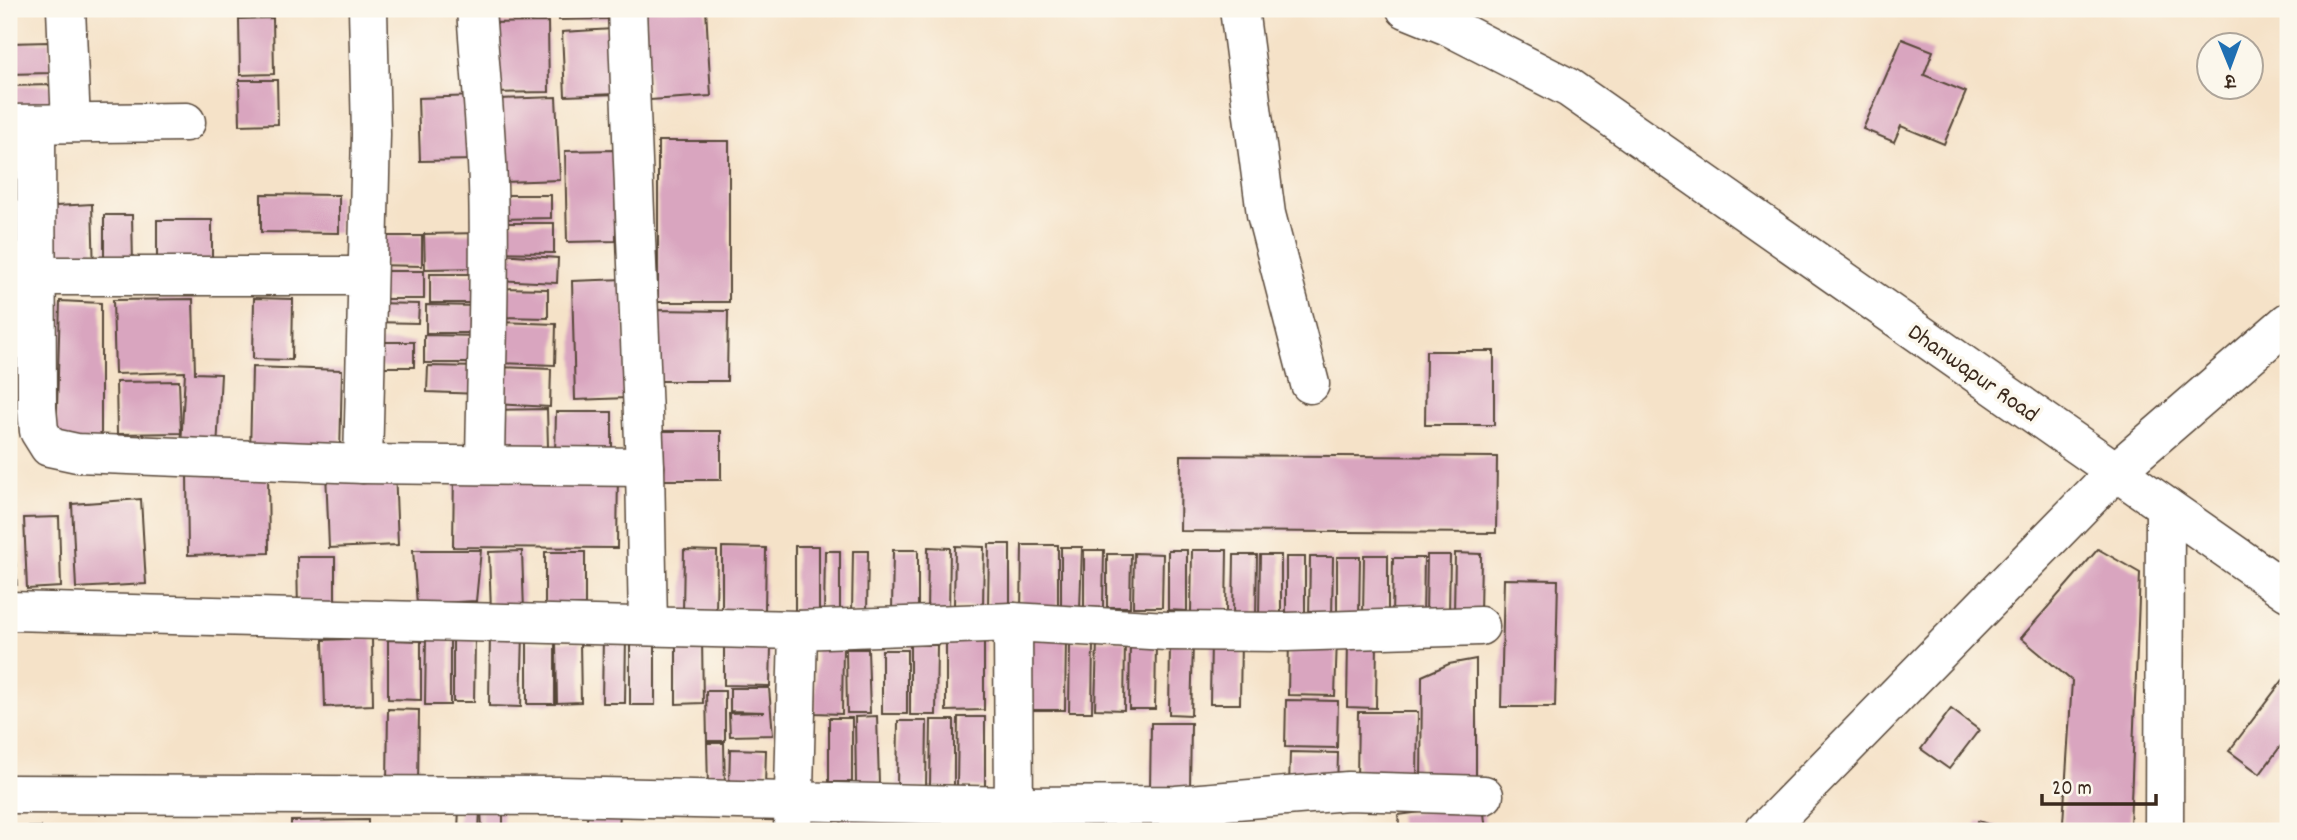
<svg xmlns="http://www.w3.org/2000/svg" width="2297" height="840" viewBox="0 0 2297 840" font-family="Dekko,'Playpen Sans Deva',sans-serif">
	<rect width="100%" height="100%" fill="#fbf7ec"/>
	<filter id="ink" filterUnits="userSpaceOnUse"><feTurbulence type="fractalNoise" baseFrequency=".0143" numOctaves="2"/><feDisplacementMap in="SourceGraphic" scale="14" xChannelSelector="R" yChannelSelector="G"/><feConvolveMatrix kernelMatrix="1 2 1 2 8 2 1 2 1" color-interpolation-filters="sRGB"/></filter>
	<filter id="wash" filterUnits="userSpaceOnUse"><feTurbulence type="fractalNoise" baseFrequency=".00686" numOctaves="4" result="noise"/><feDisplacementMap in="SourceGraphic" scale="28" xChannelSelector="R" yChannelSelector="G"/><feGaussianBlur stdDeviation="1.57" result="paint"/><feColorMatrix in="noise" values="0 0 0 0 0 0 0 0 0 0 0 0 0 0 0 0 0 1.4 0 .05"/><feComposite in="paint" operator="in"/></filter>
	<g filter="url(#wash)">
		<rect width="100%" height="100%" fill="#f5e2c8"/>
		<g id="blocks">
			<g fill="#d9a5bf">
				<path d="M559,9H610L611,19L559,20Z"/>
				<path d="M644,9H706L711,96L650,100Z"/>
				<path d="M273,18L274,74L240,75L239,19Z"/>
				<path d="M548,22L549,92L490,93L488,23Z"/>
				<path d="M613,29L617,94L565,96L562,32Z"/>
				<path d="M1902,39L1933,51L1924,75L1966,92L1944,144L1901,126L1894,142L1863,129Z"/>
				<path d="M49,42L50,73L9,74V43Z"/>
				<path d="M239,80H277L278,124L240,125Z"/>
				<path d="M51,85V111L9,112V86Z"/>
				<path d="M476,96L477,160L420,161L418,98Z"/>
				<path d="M556,97L560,180L503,182L500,99Z"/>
				<rect x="658" y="141" width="71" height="161"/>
				<path d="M615,150L616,241L567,242L565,151Z"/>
				<path d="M261,194L339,195V233L261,232Z"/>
				<path d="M495,195H551V218L495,219Z"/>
				<path d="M92,204L94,273L42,272L38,207Z"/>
				<path d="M104,215H132L133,264L104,265Z"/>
				<rect x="157" y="220" width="55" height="47"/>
				<path d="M490,223H554V253L490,252Z"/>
				<path d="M481,233V268L425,269L424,234Z"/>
				<path d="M373,236H422V266L373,265Z"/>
				<path d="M499,254L558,258L557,283L497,280Z"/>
				<rect x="372" y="271" width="52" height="28"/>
				<path d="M430,274H482L481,303H430Z"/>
				<path d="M624,279L627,398L575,400L572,281Z"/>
				<path d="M496,288L548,289V318L496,317Z"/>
				<path d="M254,298L293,299L292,360L253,359Z"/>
				<path d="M193,299L195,373L221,374L217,450L181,448L185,372L115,374L113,300Z"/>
				<path d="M60,301L101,303V449L56,447Z"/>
				<path d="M372,303L419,304L418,323L372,322Z"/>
				<path d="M426,305L479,306V333H426Z"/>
				<path d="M653,310L728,311L727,381H652Z"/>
				<path d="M499,322L556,324L555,365L498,363Z"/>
				<path d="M424,335L482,336V363H424Z"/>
				<rect x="377" y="342" width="37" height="25"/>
				<path d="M1426,351H1494V425H1425Z"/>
				<path d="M428,366L482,367L480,394L427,392Z"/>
				<path d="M252,367L342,370L340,456L250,454Z"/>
				<path d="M497,367L551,369L550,407L496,404Z"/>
				<path d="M179,381L181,433L117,434L116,382Z"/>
				<path d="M547,409L548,447L490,448L489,410Z"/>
				<path d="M556,412H612V455H555Z"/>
				<path d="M647,431H721V480H646Z"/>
				<path d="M1181,455L1497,457L1496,533L1180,531Z"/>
				<path d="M395,468L398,545L329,548L326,471Z"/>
				<path d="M454,469L618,471L617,548L453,547Z"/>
				<path d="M268,472L269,553L188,555L187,473Z"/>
				<path d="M141,499L146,584L76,588L72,504Z"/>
				<path d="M59,517L61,587L27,589L24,518Z"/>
				<path d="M9,524H12L17,585L9,586Z"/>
				<path d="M989,544H1010V609L988,608Z"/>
				<path d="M1022,545H1058V614H1021Z"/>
				<rect x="795" y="546" width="24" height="73"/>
				<path d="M955,546L984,547L983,607H954Z"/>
				<path d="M722,547L766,548L765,611H722Z"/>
				<path d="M928,547L950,548L949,613H927Z"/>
				<path d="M1061,547H1082L1080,611H1061Z"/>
				<path d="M2098,549L2140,573L2130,827L2063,823L2072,681L2021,638Z"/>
				<path d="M413,550H481L476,601L417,604Z"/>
				<path d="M684,550L717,551L716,613H683Z"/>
				<path d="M893,550H918V612H892Z"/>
				<path d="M1084,550H1104L1103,608L1084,607Z"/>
				<path d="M1168,550H1187V611L1168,610Z"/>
				<path d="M1192,550H1227L1226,613H1191Z"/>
				<path d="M522,551L524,611L491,612L489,552Z"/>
				<path d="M825,551H840V617H824Z"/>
				<path d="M853,551H868L867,614H852Z"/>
				<rect x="545" y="552" width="40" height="53"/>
				<path d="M1134,553L1163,554L1162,607H1133Z"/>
				<path d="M1455,553L1481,554L1480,615H1454Z"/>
				<path d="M1107,554H1131L1130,607H1107Z"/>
				<path d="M1234,555H1257L1256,617H1233Z"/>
				<path d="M1260,555H1281V617H1259Z"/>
				<path d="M1364,555H1388V616H1363Z"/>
				<path d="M1427,555H1450L1449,616L1426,615Z"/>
				<path d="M297,557H335V610L298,611Z"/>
				<path d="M1286,557H1305V619L1286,618Z"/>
				<path d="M1310,557H1333L1332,619H1309Z"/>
				<path d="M1337,557H1360L1359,617H1337Z"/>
				<path d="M1393,558H1424L1423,619H1392Z"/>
				<path d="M1504,579L1558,580L1555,707H1501Z"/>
				<path d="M490,632L523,633L521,707L489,706Z"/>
				<path d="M603,634H626L625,703H602Z"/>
				<path d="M426,635H450V705H425Z"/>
				<path d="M453,637L475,638L474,702H453Z"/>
				<path d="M372,638L373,705L325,707L323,640Z"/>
				<path d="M1022,638L1066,639L1065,710H1021Z"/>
				<path d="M1211,638L1241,639L1240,704H1210Z"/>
				<path d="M1289,638L1337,639L1335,696L1288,695Z"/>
				<path d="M676,639H702L703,703L676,704Z"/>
				<path d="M388,640L421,641V700L388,699Z"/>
				<rect x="630" y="640" width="25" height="65"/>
				<path d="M946,640H984V710L946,711Z"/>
				<path d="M1097,640L1125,641L1124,710L1095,709Z"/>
				<path d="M1348,640L1377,641L1376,708L1347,707Z"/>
				<rect x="527" y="642" width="28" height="62"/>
				<path d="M556,642H580L581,702L557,703Z"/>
				<path d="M1070,642H1093L1092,712H1069Z"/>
				<path d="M1130,642L1156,643L1155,709H1129Z"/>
				<path d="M1170,643L1193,644L1191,715L1169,714Z"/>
				<path d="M910,645H937L936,715H910Z"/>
				<path d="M816,646H843L842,714L815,713Z"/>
				<path d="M724,647H771L770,686L724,685Z"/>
				<path d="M846,649H868L870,713H847Z"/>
				<rect x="882" y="650" width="25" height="64"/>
				<path d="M1476,659V787L1421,786L1422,676L1449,664Z"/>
				<path d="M2283,680L2288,684V736L2260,774L2229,751Z"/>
				<path d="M730,688H769L773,735L730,736L729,713L765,712L730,711Z"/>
				<path d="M706,691H725V741H707Z"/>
				<path d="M1286,700L1338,701L1337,748L1285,747Z"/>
				<path d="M388,709L419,710L418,786L387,785Z"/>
				<path d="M1951,709L1979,730L1949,769L1921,749Z"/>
				<path d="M1358,712H1418L1417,781H1357Z"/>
				<path d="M877,716L879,784L856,785L855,717Z"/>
				<path d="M958,717H985V787H957Z"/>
				<rect x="829" y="718" width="23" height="64"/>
				<path d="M931,720H954V788L930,787Z"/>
				<path d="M898,721H927L926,789H897Z"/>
				<path d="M1151,723H1191L1190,790H1150Z"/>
				<path d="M707,743H724L725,787H708Z"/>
				<path d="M730,749L766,750L765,787L729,786Z"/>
				<path d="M1290,752L1338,753L1337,789L1289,787Z"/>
				<path d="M1483,804L1486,831H1400L1398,815Z"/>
				<path d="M459,808L480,809L479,831H458Z"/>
				<path d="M481,809H503V831H482Z"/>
				<path d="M588,809L620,812L619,831H586Z"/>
				<path d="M891,812L892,831H841V813Z"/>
				<path d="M368,820V831H291V821Z"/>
				<path d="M1108,820V831H1051V821Z"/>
				<path d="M1978,821L2010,831H1975Z"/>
				<path d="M41,827L42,831H9V828Z"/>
			</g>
		</g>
	</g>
	<g filter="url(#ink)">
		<use href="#blocks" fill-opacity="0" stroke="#574638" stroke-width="2"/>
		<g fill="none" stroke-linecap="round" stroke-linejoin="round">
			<defs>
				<g id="minor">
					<path d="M66,9L71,123"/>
					<path d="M476,9C480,68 486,126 488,185C491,278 486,371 485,464"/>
					<path d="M627,9L645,467L648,626"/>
					<path d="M1239,9L1266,214L1310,384"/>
					<path d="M1406,9L1448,26L1569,88L2288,592"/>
					<path d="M9,124L186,122"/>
					<path d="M36,124L37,408L39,431L49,447L77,453L363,464L645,467"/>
					<path d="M36,276H367"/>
					<path d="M363,464L371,134L368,9"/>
					<path d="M9,611L798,630L1013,622L1167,631L1287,632L1480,626"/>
					<path d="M1013,622L1014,829"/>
					<path d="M9,794L559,796L1013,806L1176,805L1348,791L1484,795"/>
					<path d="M793,831L798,630"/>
					<path d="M1764,831L2116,471L2288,322"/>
					<path d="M2164,831L2165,506"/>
				</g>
			</defs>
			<use href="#minor" stroke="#574638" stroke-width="41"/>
			<use href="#minor" stroke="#fff" stroke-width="38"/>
		</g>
	</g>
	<g text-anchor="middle" stroke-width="7" stroke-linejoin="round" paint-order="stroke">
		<g font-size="24" fill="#3b2a1e" stroke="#fbf7ec">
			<text transform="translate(1974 372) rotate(35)" y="8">Dhanwapur Road</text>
		</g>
	</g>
	<rect width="2297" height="840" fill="none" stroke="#fbf7ec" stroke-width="35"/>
	<g transform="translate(2230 66) rotate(179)"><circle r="33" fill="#fbf7ec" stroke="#aea59a" stroke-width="2"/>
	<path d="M0-5L12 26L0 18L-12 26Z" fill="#1f6fb2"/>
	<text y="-10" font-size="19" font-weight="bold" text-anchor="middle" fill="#3b2a1e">उ</text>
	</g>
	<path d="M2042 794v10h114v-10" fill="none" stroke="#3b2a1e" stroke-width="3.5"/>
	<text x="2052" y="794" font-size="21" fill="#3b2a1e" stroke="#fbf7ec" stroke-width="5" paint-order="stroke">20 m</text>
</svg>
